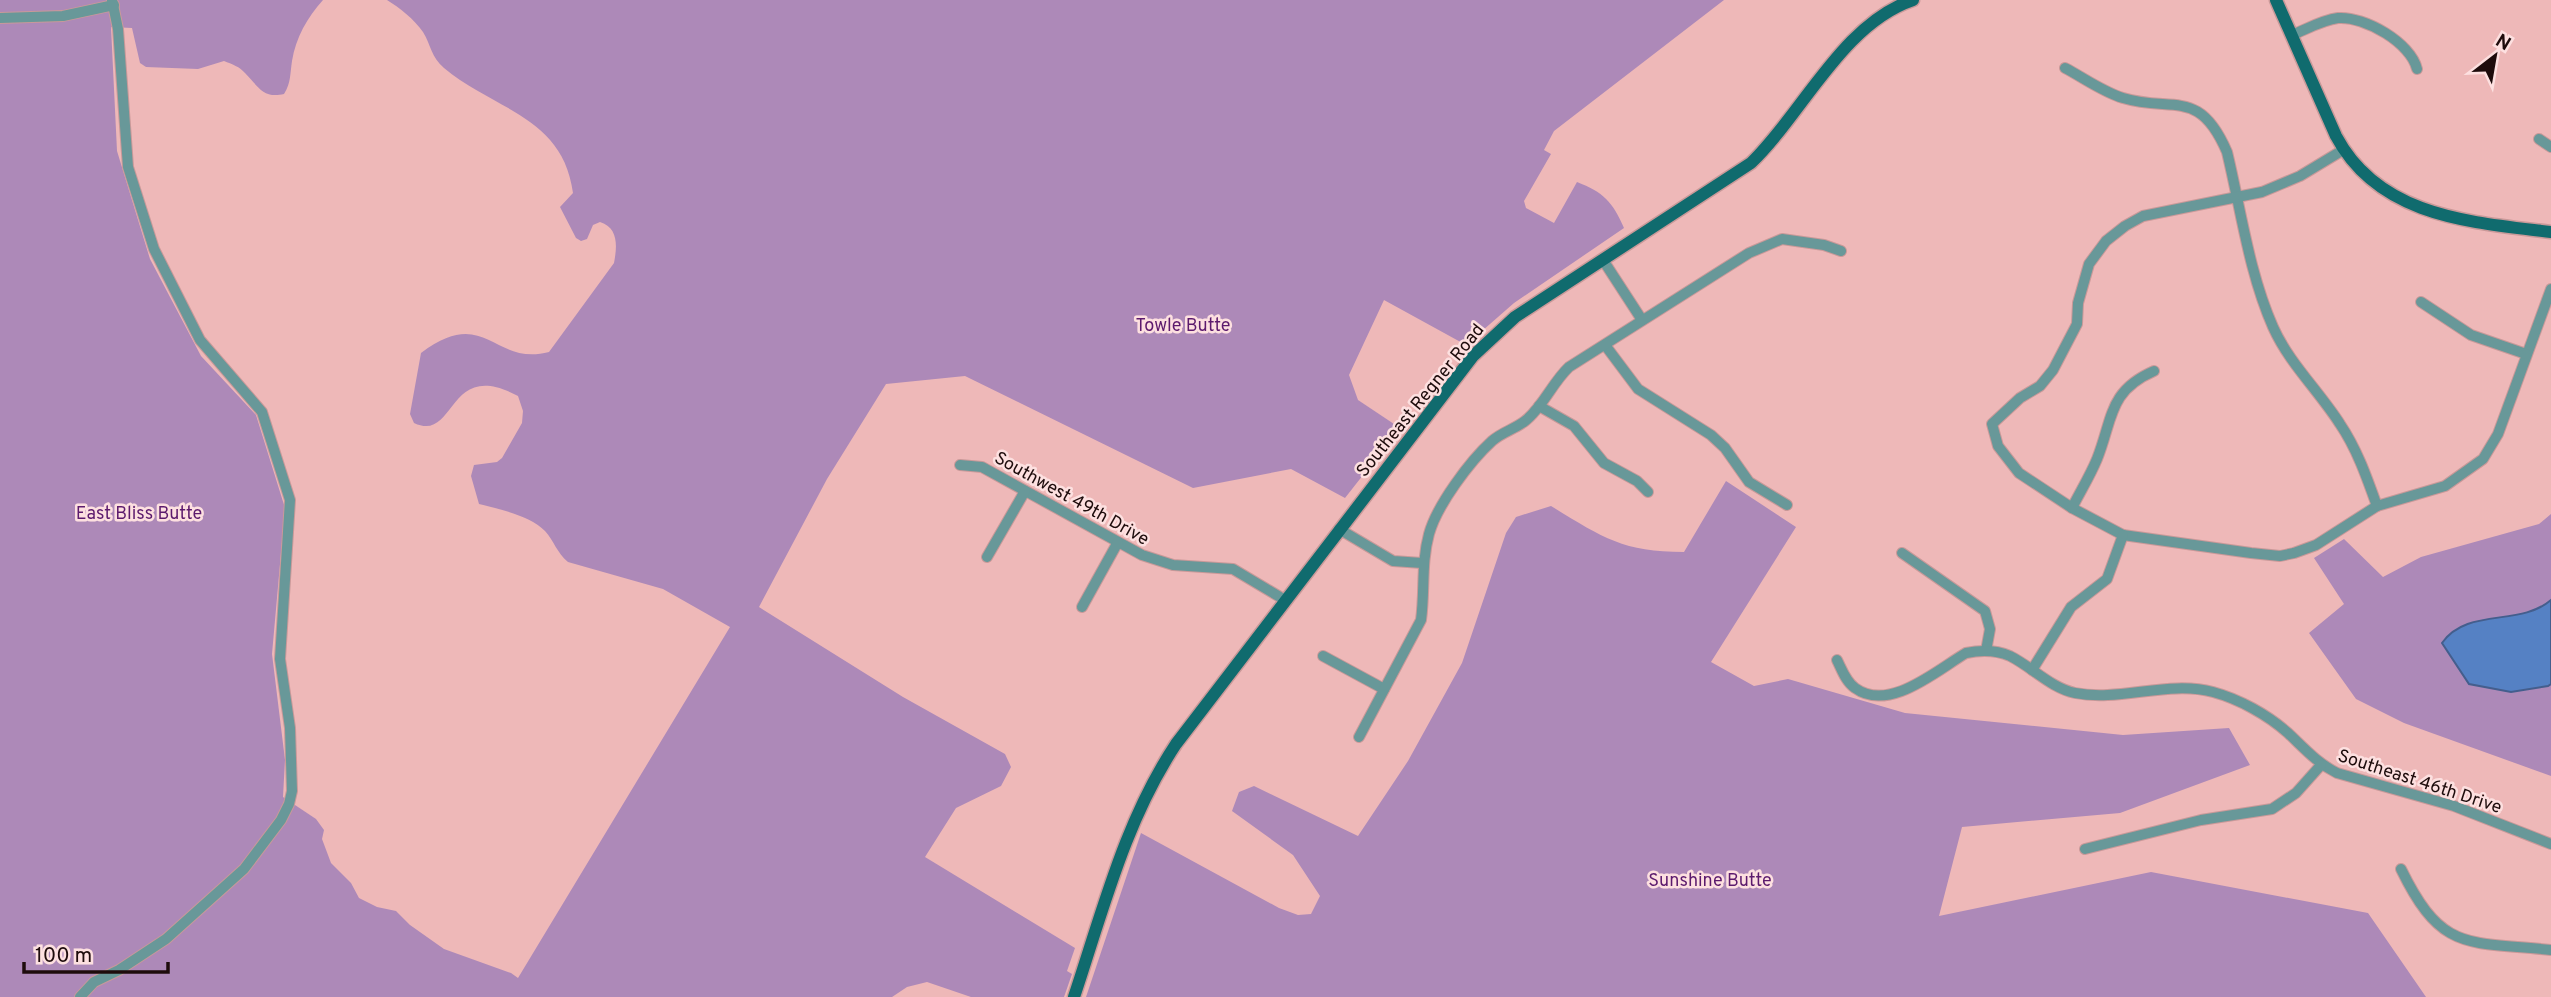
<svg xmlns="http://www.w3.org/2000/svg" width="2551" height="997" viewBox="0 0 2551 997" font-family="Overpass,sans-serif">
	<rect width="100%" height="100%" fill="#eeb8b8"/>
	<g fill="#ad89b8">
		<path d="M0,0H323C307,18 296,37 292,61C290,74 291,83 284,94C263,99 258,86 245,73C240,67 232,64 224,61L198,69L146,67L140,63L132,28L111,27L117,151L150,259L201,356L256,415L285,508L272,654L285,760L283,797L316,819L324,830L322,839L331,863L351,883L359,898L377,907L396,911L410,925L444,949L511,973L518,978L730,627L663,589L568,562C557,553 554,541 545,531C531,516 499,509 479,504L471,476L474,465L497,462L502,458L522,423L523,411L518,396C446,357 457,443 414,423L410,414L421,353C486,304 493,367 549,352L614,263C617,247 619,228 600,222L593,225L587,239L581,241L576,238L560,207L573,193C563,116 494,110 444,68C431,57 431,45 423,32C414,19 400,8 387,0H1724L1554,131L1544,150L1551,154L1524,201L1526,208L1554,223L1577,182C1603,192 1613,202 1624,228L1514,303L1466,345L1384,300L1349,375L1358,400L1400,428L1345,498L1291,469L1193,488L965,376L886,384L827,479L759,607L903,697L1005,754L1011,767L1001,786L956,808L925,857L1075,948L1067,971L1072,974L1064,997H971L927,982L907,987L892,997H0Z"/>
		<path d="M1726,481L1796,527L1711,662L1754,686L1788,679L1905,713L2123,735L2229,728L2250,765L2120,813L1962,827L1939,916L2151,872L2368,913L2426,997H1086L1141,833L1279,908L1298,915L1311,914L1320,896L1293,855L1232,811L1239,792L1254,786L1358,836L1408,761L1462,663L1506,533L1516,517L1551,506C1602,537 1622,552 1684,552Z"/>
		<path d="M2551,514V776L2404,723L2356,699L2309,633L2344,604L2314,558L2344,539L2383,577L2421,557L2539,524Z"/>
	</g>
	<path fill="#5581c4" stroke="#445e8d" stroke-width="2" d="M2551,600V684L2548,686L2511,692L2469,684L2442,643C2467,607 2520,627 2551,600Z"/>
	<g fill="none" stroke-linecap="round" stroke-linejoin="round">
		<defs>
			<g id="minor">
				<path d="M0,18L63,16L114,5"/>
				<path d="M2292,35C2307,29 2322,20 2338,18C2365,16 2411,43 2417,69"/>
				<path d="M2065,68C2084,78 2103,92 2123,98C2173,113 2199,87 2227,152C2241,210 2249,273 2273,327C2289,363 2319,391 2340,424C2357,449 2367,478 2377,506"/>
				<path d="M2539,139L2551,147"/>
				<path d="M2343,150L2300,176L2262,192L2143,216L2125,226L2106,241L2089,264L2078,303L2077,324L2053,370L2040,386L2020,398L1992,424L1998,446L2019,473L2072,508L2123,535L2251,553L2280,556L2294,553L2316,545L2377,506L2445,486L2483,459L2498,434L2551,289"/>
				<path d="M1603,260L1642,320"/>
				<path d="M2421,302L2471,335L2526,354"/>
				<path d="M1605,345L1638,389L1711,435L1725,448L1749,482L1787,505"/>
				<path d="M1539,406L1574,426L1604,463L1637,481L1648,492"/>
				<path d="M960,465L982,467L1142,555L1173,565L1233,569L1285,600"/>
				<path d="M2072,508C2080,492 2090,476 2097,459C2113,419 2108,391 2154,371"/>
				<path d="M1339,529L1393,561L1422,563"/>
				<path d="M1902,553L1985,611L1990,629L1986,651"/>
				<path d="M987,557L1025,491"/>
				<path d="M1082,607L1118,542"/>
				<path d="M1323,656L1384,689"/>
				<path d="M1837,660C1842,670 1846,682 1855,688C1889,713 1937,670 1966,653C1981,650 1996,650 2010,656C2032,667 2051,688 2075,693C2120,702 2168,680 2213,692C2239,699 2268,715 2288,733C2304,748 2317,763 2337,773L2454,806L2551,844"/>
				<path d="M2032,670L2071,607L2107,579L2123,535"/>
				<path d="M1359,737L1421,620C1425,591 1421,563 1429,534C1437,505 1470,461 1492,441C1502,432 1515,429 1525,421C1543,407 1552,383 1569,367L1749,253L1782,239L1824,245L1841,251"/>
				<path d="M2085,849L2201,820L2272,809L2296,793L2321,765"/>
				<path d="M2401,869C2442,953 2467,941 2551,950"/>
				<path d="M80,997L94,982L119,970L166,939L244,869L281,820L289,804L292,791L290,728L280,659L290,500L262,412L200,340L154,249L128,167L118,29L112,0"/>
			</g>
			<g id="major">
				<path d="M2276,0L2336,136C2379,217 2470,222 2551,232"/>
				<path d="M1074,997C1103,910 1125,821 1176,744L1473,356L1515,317L1751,163C1803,113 1842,24 1913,0"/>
			</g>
		</defs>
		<use href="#minor" stroke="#c99999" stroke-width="12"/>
		<use href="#major" stroke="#c99999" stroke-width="15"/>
		<use href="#minor" stroke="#689899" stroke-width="10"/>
		<use href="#major" stroke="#106b6e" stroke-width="12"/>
	</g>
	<g text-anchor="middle" stroke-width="5" stroke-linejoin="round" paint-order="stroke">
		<g font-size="18" fill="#5c1a6d" stroke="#fde0e0">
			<text x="1183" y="331">Towle Butte</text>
			<text x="139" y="519">East Bliss Butte</text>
			<text x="1710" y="886">Sunshine Butte</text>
		</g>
		<g font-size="18" fill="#1e0c0c" stroke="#fde0e0">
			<text transform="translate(1420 400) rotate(-51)" y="6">Southeast Regner Road</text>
			<text transform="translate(1072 498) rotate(29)" y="6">Southwest 49th Drive</text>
			<text transform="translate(2420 781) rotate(18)" y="6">Southeast 46th Drive</text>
		</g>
	</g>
	<g transform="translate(2495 56) rotate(31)" stroke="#fde0e0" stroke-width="5" paint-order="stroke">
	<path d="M0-5L12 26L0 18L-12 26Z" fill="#1e0c0c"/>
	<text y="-10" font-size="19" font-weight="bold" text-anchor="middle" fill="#1e0c0c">N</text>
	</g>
	<path d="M24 962v10h144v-10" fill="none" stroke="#1e0c0c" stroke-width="3.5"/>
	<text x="35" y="962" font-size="21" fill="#1e0c0c" stroke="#fde0e0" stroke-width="5" paint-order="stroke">100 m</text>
</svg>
